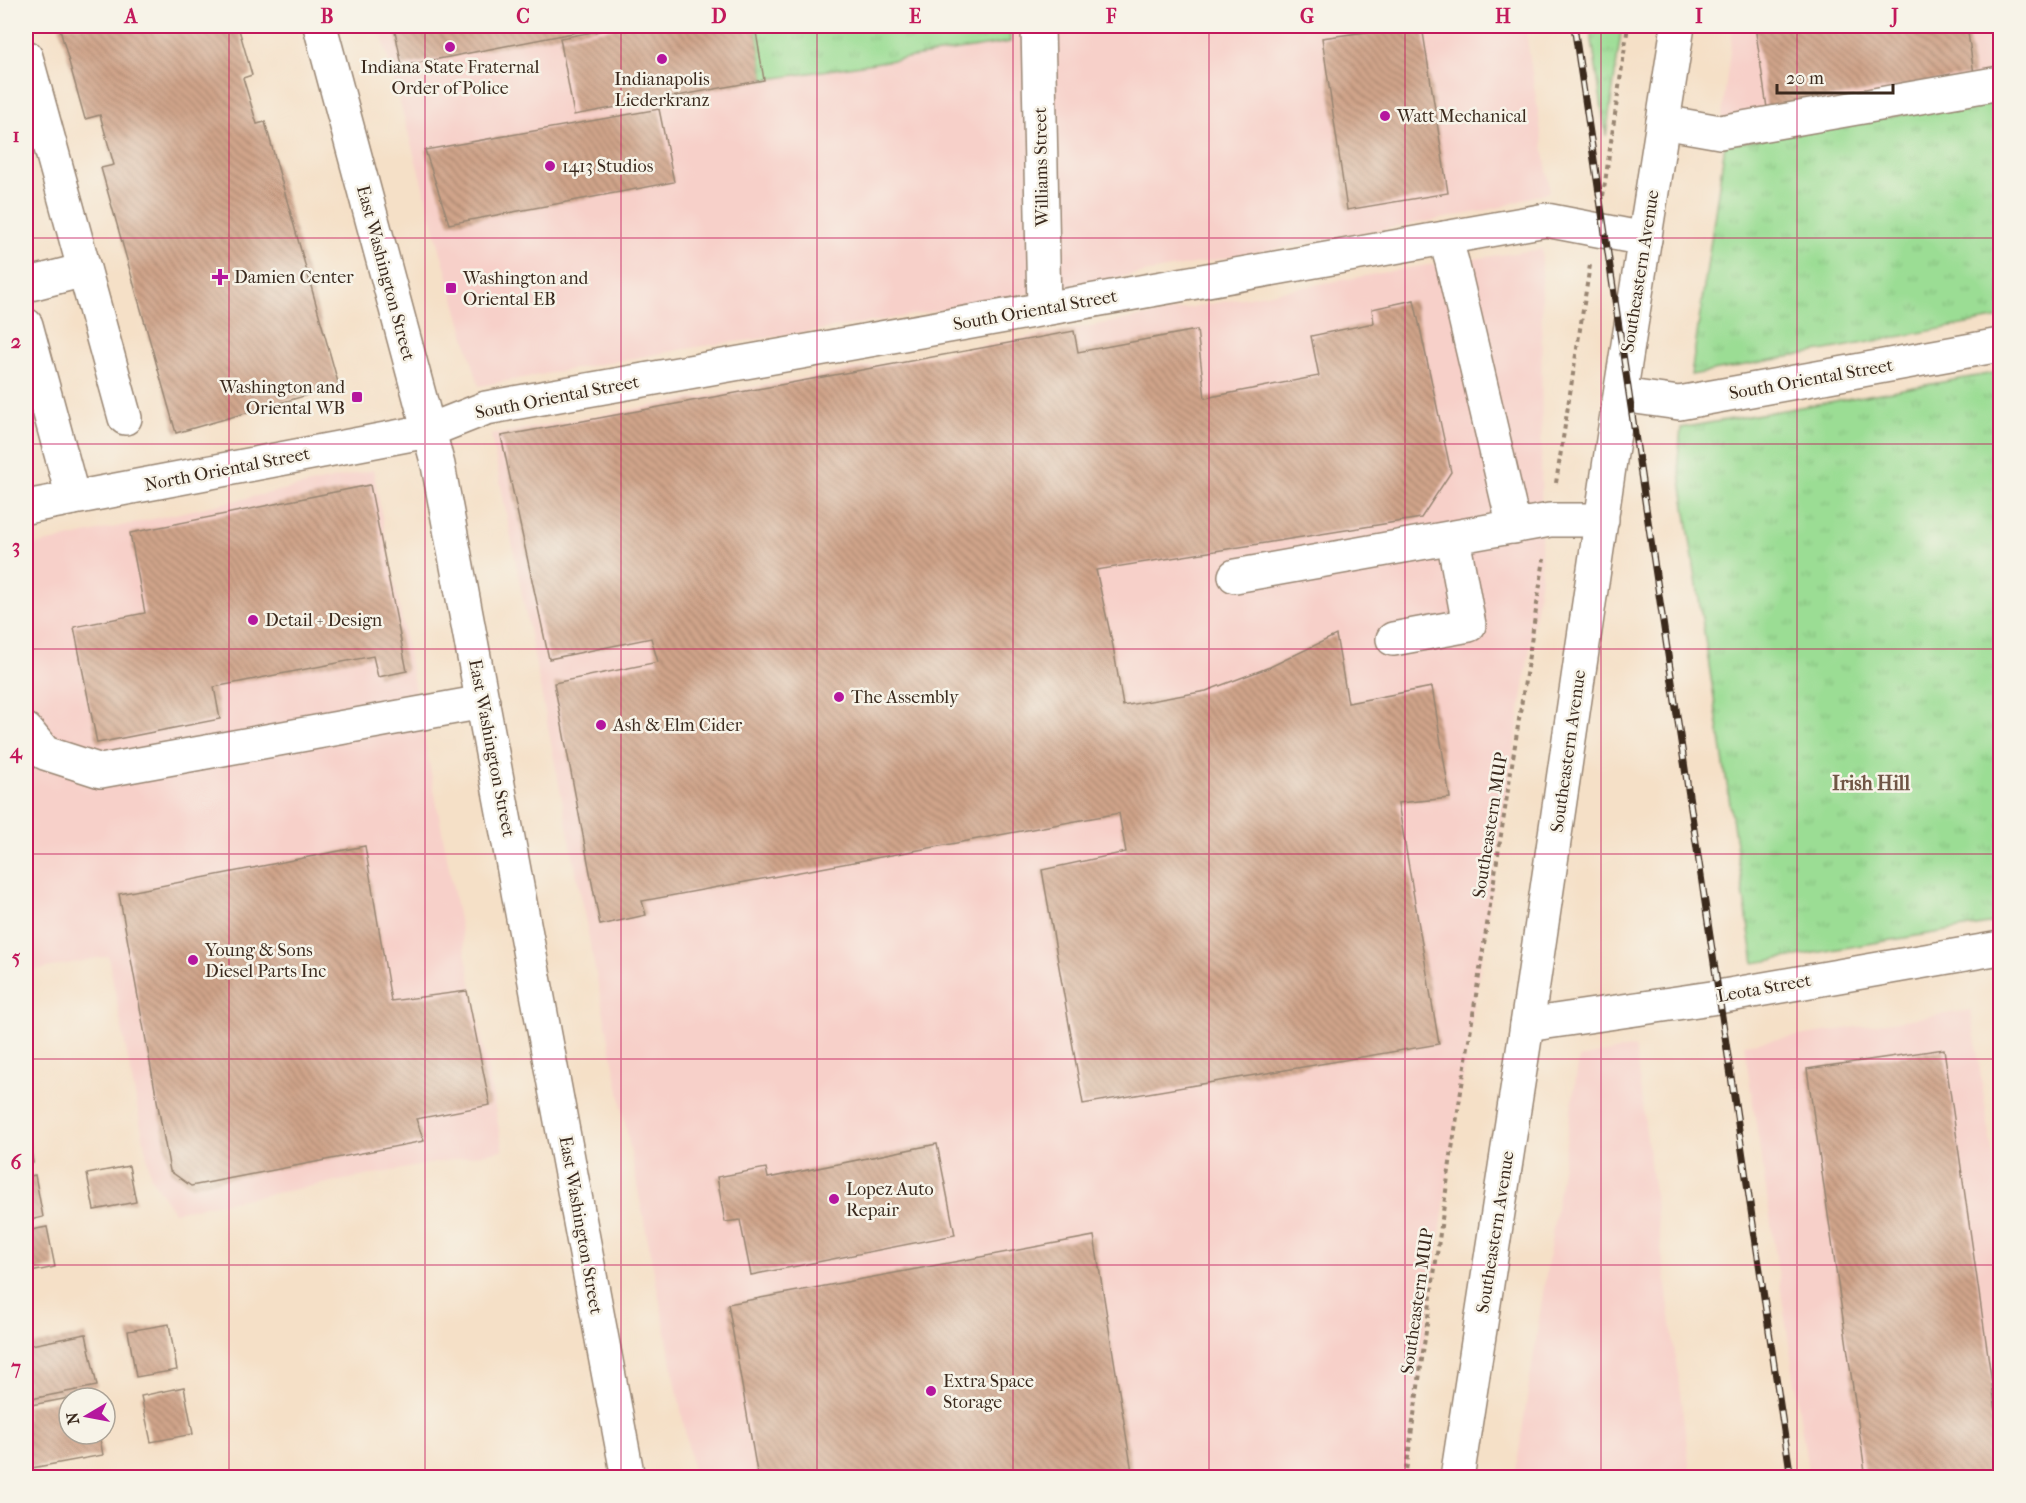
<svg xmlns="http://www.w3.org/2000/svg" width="2026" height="1503" viewBox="0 0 2026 1503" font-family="'IM FELL French Canon',serif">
	<defs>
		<pattern id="grass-tufts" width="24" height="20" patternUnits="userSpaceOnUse" patternTransform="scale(1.5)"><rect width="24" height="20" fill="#9bdd94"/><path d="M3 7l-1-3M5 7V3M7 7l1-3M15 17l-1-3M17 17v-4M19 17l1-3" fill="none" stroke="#86be7f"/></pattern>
		<pattern id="building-back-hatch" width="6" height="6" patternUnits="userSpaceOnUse" patternTransform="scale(1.5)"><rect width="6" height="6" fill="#d0a48a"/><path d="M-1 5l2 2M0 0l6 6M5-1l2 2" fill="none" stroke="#aa8670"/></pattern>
	</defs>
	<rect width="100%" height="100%" fill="#f7f3e8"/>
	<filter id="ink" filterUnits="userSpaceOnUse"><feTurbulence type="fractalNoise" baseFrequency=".0167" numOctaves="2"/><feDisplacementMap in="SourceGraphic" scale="12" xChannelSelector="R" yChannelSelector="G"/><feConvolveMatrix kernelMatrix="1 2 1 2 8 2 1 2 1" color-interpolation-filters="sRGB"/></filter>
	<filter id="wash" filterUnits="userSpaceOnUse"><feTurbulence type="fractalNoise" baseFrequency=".008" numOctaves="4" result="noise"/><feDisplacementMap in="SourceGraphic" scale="24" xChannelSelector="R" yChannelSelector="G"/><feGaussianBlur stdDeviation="1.35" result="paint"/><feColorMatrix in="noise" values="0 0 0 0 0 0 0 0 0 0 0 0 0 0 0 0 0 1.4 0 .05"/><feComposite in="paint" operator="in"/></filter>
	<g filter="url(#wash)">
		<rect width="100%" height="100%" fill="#f5e0c7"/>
		<g fill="#f7d0c9">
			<path d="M379,26H1525L1550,191L1501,207L1479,212L885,320L775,337L702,346L479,386L440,249Z"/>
			<path d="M1733,26H2000V83L1720,132Z"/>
			<path d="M1542,249L1541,577L1452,1149L1406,1477H694L491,435L1408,268Z"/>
			<path d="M373,470L503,1150L174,1212L151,1178L108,956L26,972V547Z"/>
			<path d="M1971,1010L2000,1205V1477H1809L1744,1044Z"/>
			<path d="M1635,1047L1691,1477H1515L1579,1058Z"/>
		</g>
		<g fill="url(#grass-tufts)" stroke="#6b8459" stroke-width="1.5">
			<path d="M755,26H1010V42L764,80Z"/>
			<path d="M1590,26H1622L1606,136Z"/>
			<path d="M2000,98V318L1691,375L1725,145Z"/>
			<path d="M2000,372V743H1998L2000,757V922L1754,963L1678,460L1681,428Z"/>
		</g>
		<g id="blocks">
			<g fill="url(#building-back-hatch)">
				<path d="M59,26H238L252,75L243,78L257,124L265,122L339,386L176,433L101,168L114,165L100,115L85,119Z"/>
				<path d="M394,26H599V28L402,66Z"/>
				<path d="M626,26H755L764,80L574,115L560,38Z"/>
				<path d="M1372,26H1422L1448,193L1347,210L1322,38L1374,31Z"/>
				<path d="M1755,26H1967L1974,74L1767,108Z"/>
				<path d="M659,109L674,182L449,224L425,150Z"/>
				<path d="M1414,300L1451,472L1421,518L1096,570L1113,646L1123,706L1206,691L1270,667L1336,635L1348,703L1432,687L1450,798L1398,803L1439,1044L1083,1104L1042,870L1126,852L1119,813L642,901L646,915L600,925L554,683L658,662L651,638L549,659L501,436L1074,331L1078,352L1197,330L1205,398L1319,376L1311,336L1374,323L1372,309Z"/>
				<path d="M370,485L407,671L378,677L373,656L214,687L220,719L97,743L74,627L145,613L130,533Z"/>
				<path d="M365,846L391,1001L467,991L490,1105L416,1119L424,1141L191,1186L170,1171L119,894Z"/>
				<path d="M1944,1049L2000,1439V1478H1866L1807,1069Z"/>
				<path d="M27,1131L33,1163L26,1165V1131Z"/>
				<path d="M937,1144L955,1235L751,1275L740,1220L725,1222L717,1177L766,1168L768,1178Z"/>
				<path d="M129,1166L136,1202L94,1210L87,1174Z"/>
				<path d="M35,1175L43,1217L26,1221V1177Z"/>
				<path d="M47,1227L55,1267L26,1273V1231Z"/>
				<path d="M1094,1236L1133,1478H758L728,1304Z"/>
				<path d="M169,1324L177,1370L136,1377L128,1331Z"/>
				<path d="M86,1334L97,1386L26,1400V1346Z"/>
				<path d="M184,1387L193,1434L151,1442L141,1396Z"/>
				<path d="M69,1398V1434H99L103,1455L26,1469V1406Z"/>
			</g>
		</g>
	</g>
	<g filter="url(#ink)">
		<use href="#blocks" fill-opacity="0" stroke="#988572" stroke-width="1.5"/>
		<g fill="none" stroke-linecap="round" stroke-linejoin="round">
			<defs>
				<g id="minor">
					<path d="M1038,26L1044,308"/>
					<path d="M26,57L125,418"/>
					<path d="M1663,122L1720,132L2000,83"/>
					<path d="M1445,238L1452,262L1514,527"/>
					<path d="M26,285L84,270"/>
					<path d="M26,325L73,498"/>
					<path d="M1621,395L1679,403L2000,345"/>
					<path d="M26,507L428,431L486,408L1546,220L1645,239"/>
					<path d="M1235,576L1550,520H1602"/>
					<path d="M1393,639L1469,625L1453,538"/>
					<path d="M26,730L45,753L101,771L483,702"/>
					<path d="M1527,1025L1718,997L2000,948"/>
				</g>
				<g id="major">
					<path d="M320,26L438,465L628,1478"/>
					<path d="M1457,1478L1527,1025L1613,440L1678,26"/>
				</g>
			</defs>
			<use href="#minor" stroke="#988572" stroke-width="36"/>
			<use href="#major" stroke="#988572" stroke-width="36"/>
			<g stroke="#988572" stroke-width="4" stroke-dasharray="4.5 4.5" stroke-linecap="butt">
				<path d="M1603,196L1628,26"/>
				<path d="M1556,483L1590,265"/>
				<path d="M1405,1478L1452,1149L1544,559"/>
			</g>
			<use href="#minor" stroke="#fff" stroke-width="33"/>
			<use href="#major" stroke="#fff" stroke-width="33"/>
			<defs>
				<path id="rail" d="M1574,26L1791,1478"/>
			</defs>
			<use href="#rail" stroke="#3b2a1e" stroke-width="7"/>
			<use href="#rail" stroke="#f7f3e8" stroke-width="4.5" stroke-dasharray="14" stroke-linecap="butt"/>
		</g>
	</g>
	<path fill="none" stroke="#c2185b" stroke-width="1.5" stroke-opacity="0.55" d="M229,26V1478M425,26V1478M621,26V1478M817,26V1478M1013,26V1478M1209,26V1478M1405,26V1478M1601,26V1478M1797,26V1478M26,238H2000M26,444H2000M26,649H2000M26,854H2000M26,1059H2000M26,1265H2000"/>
	<g fill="#b5179e" stroke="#f7f3e8" stroke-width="2">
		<circle cx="450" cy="47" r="6"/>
		<circle cx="662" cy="59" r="6"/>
		<circle cx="1385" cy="116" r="6"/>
		<circle cx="550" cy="166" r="6"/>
		<path d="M217 268h6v6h6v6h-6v6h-6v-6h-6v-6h6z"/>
		<rect x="445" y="282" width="12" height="12" rx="3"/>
		<rect x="351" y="391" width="12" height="12" rx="3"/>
		<circle cx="253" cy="620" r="6"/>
		<circle cx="839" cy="697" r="6"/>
		<circle cx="601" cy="725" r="6"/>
		<circle cx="193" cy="960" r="6"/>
		<circle cx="834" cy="1199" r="6"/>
		<circle cx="931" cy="1391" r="6"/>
	</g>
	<g text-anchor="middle" stroke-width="5" stroke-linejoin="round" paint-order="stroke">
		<g font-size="18" fill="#3b2a1e" stroke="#f7f3e8" text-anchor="start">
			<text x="450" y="73" text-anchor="middle">Indiana State Fraternal<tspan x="450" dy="21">Order of Police</tspan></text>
			<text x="662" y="85" text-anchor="middle">Indianapolis<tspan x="662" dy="21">Liederkranz</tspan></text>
			<text x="1397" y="122">Watt Mechanical</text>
			<text x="562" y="172">1413 Studios</text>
			<text x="234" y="283">Damien Center</text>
			<text x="463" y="284">Washington and<tspan x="463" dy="21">Oriental EB</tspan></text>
			<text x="345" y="393" text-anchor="end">Washington and<tspan x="345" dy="21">Oriental WB</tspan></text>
			<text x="265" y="626">Detail + Design</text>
			<text x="851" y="703">The Assembly</text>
			<text x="613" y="731">Ash &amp; Elm Cider</text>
			<text x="205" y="956">Young &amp; Sons<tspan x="205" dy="21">Diesel Parts Inc</tspan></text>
			<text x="846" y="1195">Lopez Auto<tspan x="846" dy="21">Repair</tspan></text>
			<text x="943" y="1387">Extra Space<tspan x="943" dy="21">Storage</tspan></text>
		</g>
		<g font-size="18" fill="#3b2a1e" stroke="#f7f3e8">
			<text transform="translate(1041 167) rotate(-91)" y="6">Williams Street</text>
			<text transform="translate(1640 271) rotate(-81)" y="6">Southeastern Avenue</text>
			<text transform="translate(386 273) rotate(75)" y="6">East Washington Street</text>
			<text transform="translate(1035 310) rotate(-10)" y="6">South Oriental Street</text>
			<text transform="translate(1811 379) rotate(-10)" y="6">South Oriental Street</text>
			<text transform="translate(557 397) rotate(-11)" y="6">South Oriental Street</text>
			<text transform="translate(227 469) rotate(-11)" y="6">North Oriental Street</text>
			<text transform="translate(492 748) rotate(79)" y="6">East Washington Street</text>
			<text transform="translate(1568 751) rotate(-82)" y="6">Southeastern Avenue</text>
			<text transform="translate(1490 825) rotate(-81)" y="6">Southeastern MUP</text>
			<text transform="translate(1764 988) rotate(-10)" y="6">Leota Street</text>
			<text transform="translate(581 1225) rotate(80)" y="6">East Washington Street</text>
			<text transform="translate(1495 1232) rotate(-81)" y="6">Southeastern Avenue</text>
			<text transform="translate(1417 1301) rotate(-82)" y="6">Southeastern MUP</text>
		</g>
		<g font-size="20" font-weight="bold" fill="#6f5544" stroke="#f7f3e8">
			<text x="1871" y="790">Irish Hill</text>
		</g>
	</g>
	<rect width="2026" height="1503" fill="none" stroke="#f7f3e8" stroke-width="66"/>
	<g transform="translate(87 1416) rotate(260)"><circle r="28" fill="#f7f3e8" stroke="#aca397" stroke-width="1.5"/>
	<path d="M0-4.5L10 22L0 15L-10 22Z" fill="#b5179e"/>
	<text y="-9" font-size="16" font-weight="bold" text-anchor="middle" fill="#3b2a1e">N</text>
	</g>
	<path d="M1777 84v9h116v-9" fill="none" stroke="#3b2a1e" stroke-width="3"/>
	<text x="1786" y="84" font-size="18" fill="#3b2a1e" stroke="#f7f3e8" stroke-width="4.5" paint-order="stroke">20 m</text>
	<rect x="33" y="33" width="1960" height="1437" fill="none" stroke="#c2185b" stroke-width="2"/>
	<g font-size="20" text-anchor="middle" font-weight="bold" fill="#c2185b">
		<text x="131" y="23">A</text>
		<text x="327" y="23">B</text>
		<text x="523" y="23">C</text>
		<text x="719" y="23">D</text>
		<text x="915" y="23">E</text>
		<text x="1111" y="23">F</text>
		<text x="1307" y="23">G</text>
		<text x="1503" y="23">H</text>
		<text x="1699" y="23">I</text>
		<text x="1895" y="23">J</text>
		<text x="16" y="142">1</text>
		<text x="16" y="348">2</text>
		<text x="16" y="553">3</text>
		<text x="16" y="758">4</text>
		<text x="16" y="964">5</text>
		<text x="16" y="1169">6</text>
		<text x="16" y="1374">7</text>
	</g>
</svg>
